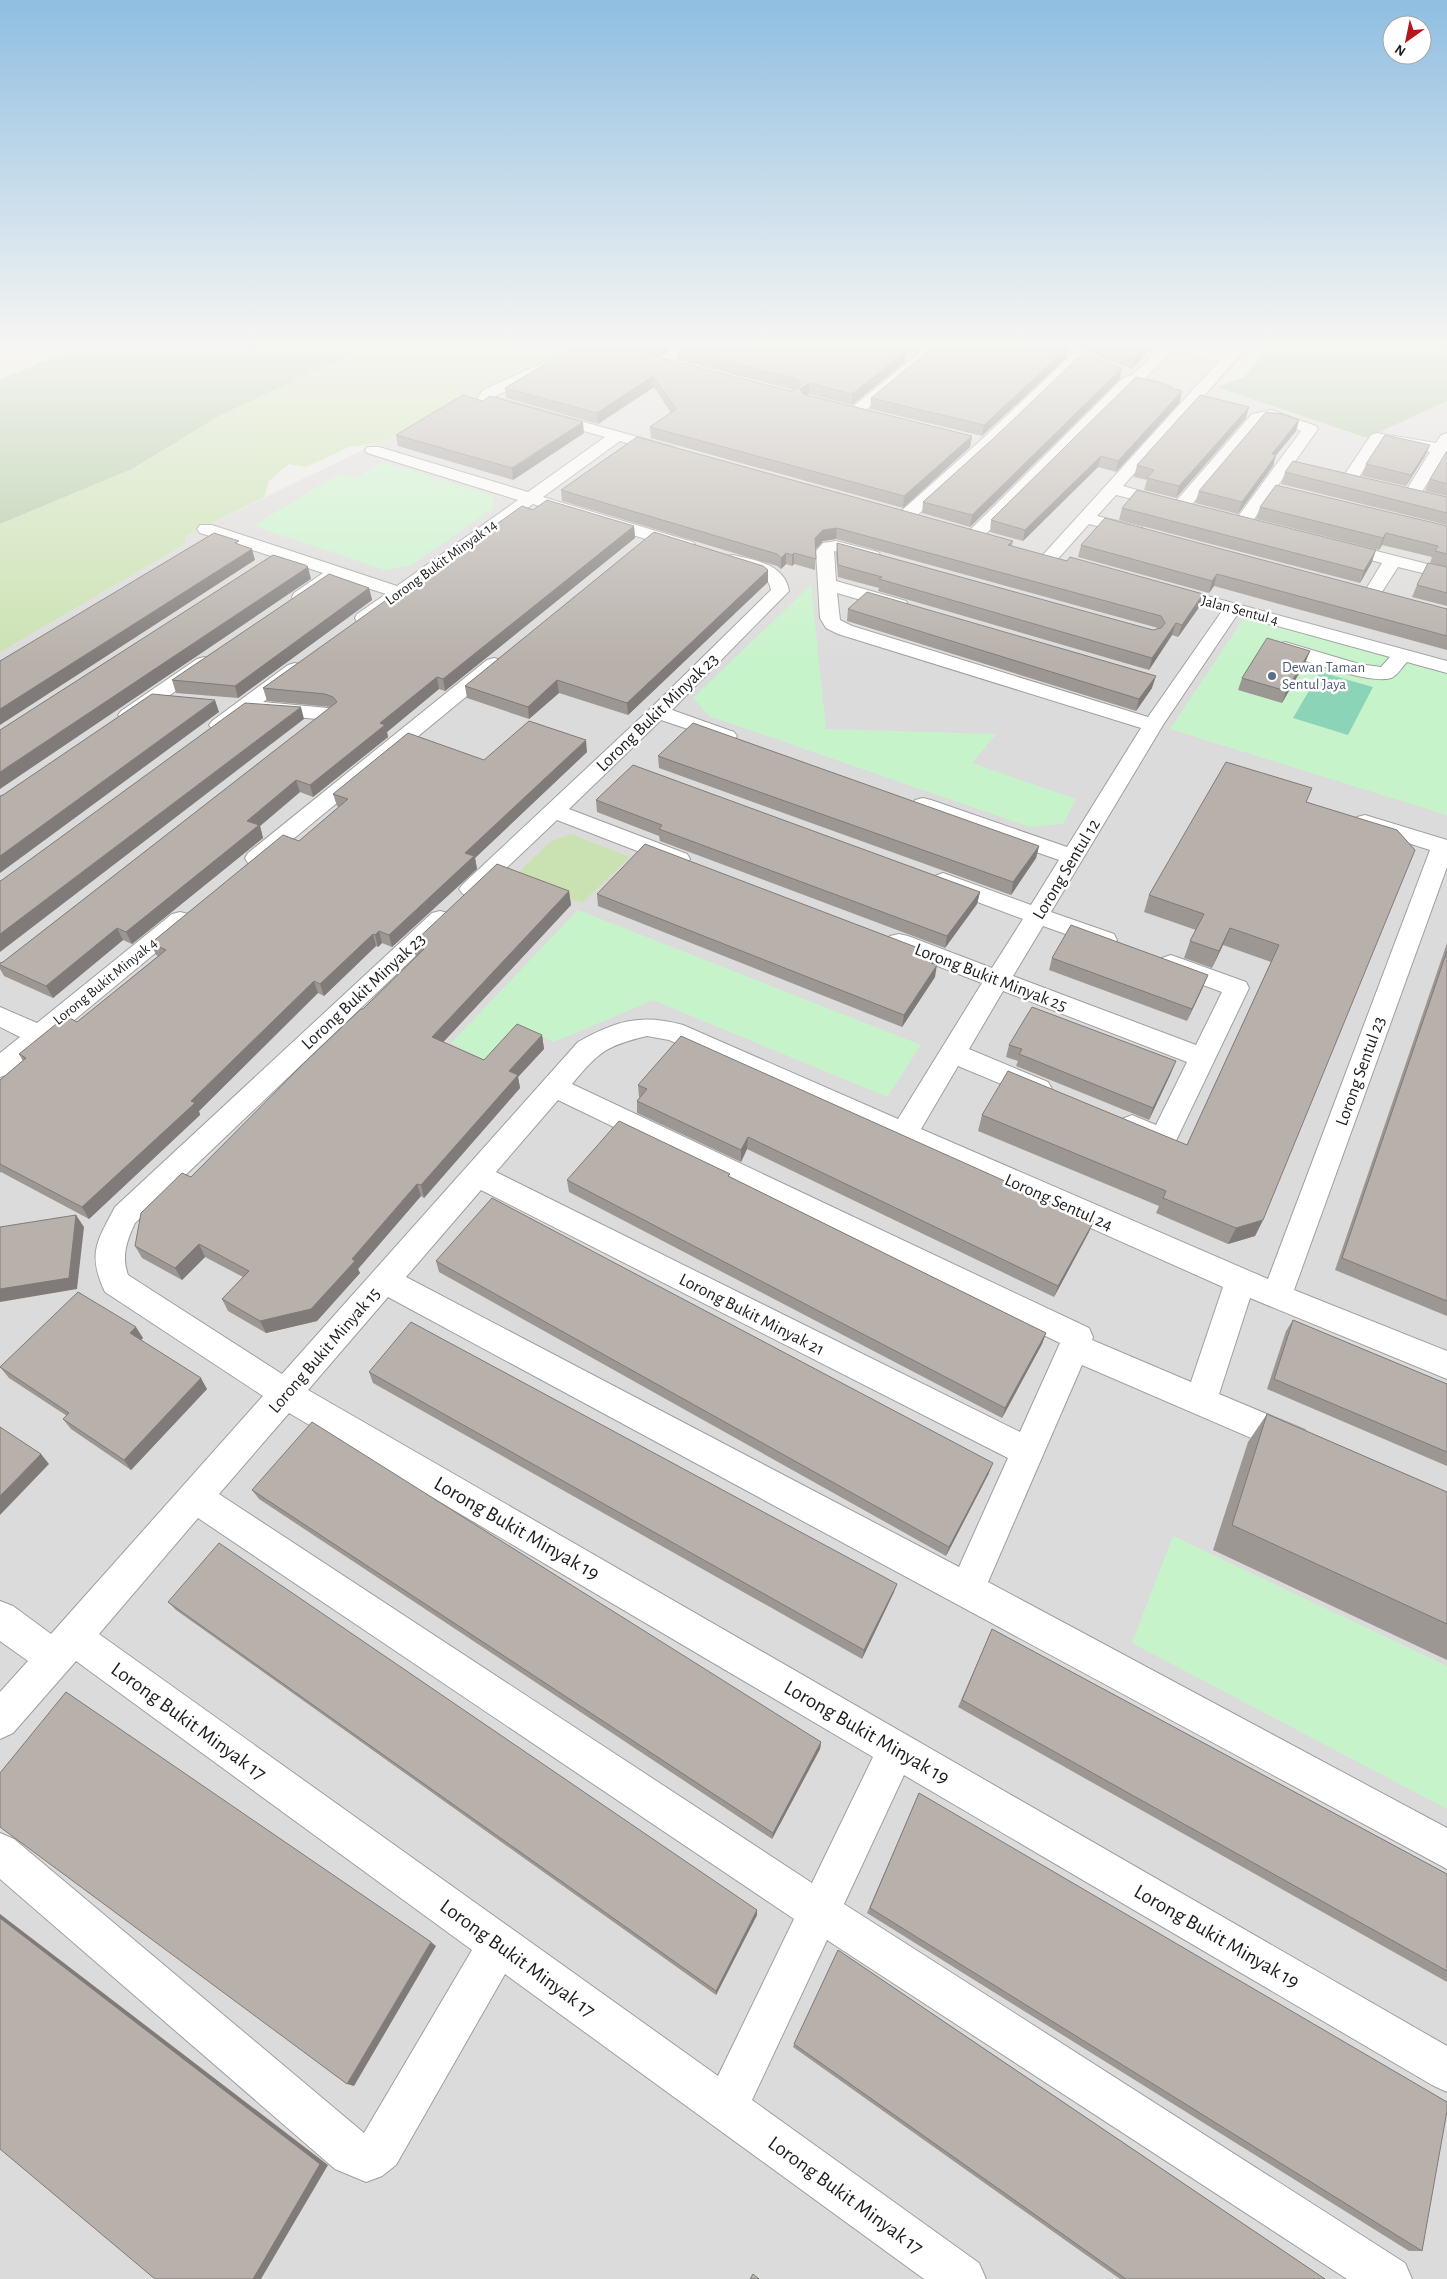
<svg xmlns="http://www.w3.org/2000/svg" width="1447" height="2279" viewBox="0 0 1447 2279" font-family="'Alegreya Sans',sans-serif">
	<rect width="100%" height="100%" fill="#eeebe5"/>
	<path fill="#dcdbdb" d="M583,344H1255L1216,387L1367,438L1447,401V2279H0V625Z"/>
	<g fill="#cae2b1">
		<path d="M373,344H583L379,443L349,447L306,467L289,464L269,481L264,497L185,536V544L0,652V524L132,469L221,415Z"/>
		<path d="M571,834L630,857L582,903L514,877L550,842Z"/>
	</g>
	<g fill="#acc89f">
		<path d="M89,344H373L221,415L132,469L0,524V379Z"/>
		<path d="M1271,344H1447V401L1367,438L1216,387L1244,377Z"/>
	</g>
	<g fill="#c7f3ca">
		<path d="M383,462L492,495L494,507L412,565L385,570L253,526L340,473L357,478Z"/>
		<path d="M811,585L826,729L996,734L972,763L1076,799L1063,824L1030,827L709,716L693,698Z"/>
		<path d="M1246,615L1447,672V815L1170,729Z"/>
		<path d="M578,910L921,1045L887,1097L653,1000L554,1042L519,1027L487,1061L451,1043Z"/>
		<path d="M1173,1536L1447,1666V1809L1132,1643Z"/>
	</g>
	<path fill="#8cd4b7" d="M1320,672L1373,687L1348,735L1293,718Z"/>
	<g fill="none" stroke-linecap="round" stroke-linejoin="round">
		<defs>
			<g id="minor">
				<path d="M680,344H697L668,365H658L656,362L658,359Z"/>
				<path d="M930,344H946L860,415H850L847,412L850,409Z"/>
				<path d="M1154,344H1181L1226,354L1235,344H1250L1123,486L1176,501L1252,414L1271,410L1316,426L1318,429L1249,526H1237L1234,522L1301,431L1270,420L1262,421L1187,510L1181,511L1173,507L1169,508L1116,495L1097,516L1142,527L1145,531L1142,535L1136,536L1089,524L1056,561H1044L1041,557L1219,361L1173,351L1142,381L1133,384L980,540H968L965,536L968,532L1123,378L1132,375L1160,348Z"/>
				<path d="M1078,352L1085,356L1083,359L992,447L911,521H899L896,517L899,513L980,441L1073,353Z"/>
				<path d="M558,356L565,360L563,363L494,397L674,447L676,450L674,453L668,455L620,441L543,497L693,542L696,546L693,550H681L533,504L371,622L364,624L357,622L355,618L357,614L386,594L339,579C327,588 311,605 294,601L292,597L294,593L323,573L200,533L197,529L200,525H212L397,586L518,500L367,453L365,450L367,447H379L528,492L605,437L480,402L477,399L483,390Z"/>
				<path d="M1377,433L1436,443L1441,435L1447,433V451L1418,498H1406L1404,494L1430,452L1381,443L1355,483H1343L1341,480L1371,435Z"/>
				<path d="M836,541L878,552L881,556L878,560L872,561L834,551L836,581L906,601L908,605L906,609L899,611L837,593L840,620L852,626L1148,717L1222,611L1161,594L1158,590L1161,586L1167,585L1447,661V673L1407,662C1402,667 1397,676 1391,678C1369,685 1302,659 1278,652L1275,648L1278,644L1285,642L1359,664L1381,667L1390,657L1237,615L1163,725L1051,912L1114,934L1117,940L1114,946L1105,948L1043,926L1013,976L1196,1045L1222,992L1162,970L1159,964L1162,958L1171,955L1246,982L1249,988L1173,1147L1163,1150L1153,1147L1122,1133L1118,1126L1122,1119L1132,1115L1156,1125L1187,1062L1003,991L969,1049L1048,1082L1052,1089L1048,1096L1039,1099L1030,1096L958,1066L921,1129L1268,1279L1430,850L1357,827L1354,822L1357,817L1365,815L1447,840V867L1294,1290L1447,1351V1379L1250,1298L1219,1394L1305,1430L1309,1441L1305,1452L1293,1456L1082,1365L988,1582L1447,1828V1869L388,1297L308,1390L1447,2046V2092L1432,2085L904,1775L844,1904L1405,2263L1412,2279H1347L827,1940L752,2100L979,2263L986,2279H924L505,1974L396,2165L382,2176L366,2182L335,2169L0,1879V1833L14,1839L364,2133L472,1950L76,1661L13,1733L0,1739V1692L28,1661L0,1641V1601L13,1606L51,1634L263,1396L105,1292C87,1254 97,1241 115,1207L432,913L440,911L448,913L452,919L448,925L135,1223C127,1240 121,1256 128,1275L282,1374L578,1042C615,1021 641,1013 683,1025L898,1119L982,983L890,948L887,942L890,936L899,934L908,936L992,968L1023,919L935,886L931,881L935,876L943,873L1031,905L1059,860L915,810L912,805L915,800L923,798L931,800L1067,847L1141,728L838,634L826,628L820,618L816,551L823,543ZM647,1036L669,1040L1223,1287L1191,1382L1092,1340L1093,1337L1089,1328L572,1084C599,1052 605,1046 647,1036ZM558,1100L1060,1343L1020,1432L496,1172ZM481,1190L1008,1458L959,1567L406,1277ZM289,1413L873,1757L812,1883L219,1494ZM198,1518L794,1919L718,2076L99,1634Z"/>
				<path d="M1337,541L1447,569V579L1398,567L1378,598L1372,600L1366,598L1363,594L1382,563L1331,550L1328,546L1331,542Z"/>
				<path d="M733,555C755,560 785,564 789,591L672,710L734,732L737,736L734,740L727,742L661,720L569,809L687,854L690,859L687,864L679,866L671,864L557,820L479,894L471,897L463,894L459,889L463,884L651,708L771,590C768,570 742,568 727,564L724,560L727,556Z"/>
				<path d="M204,657L211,659L214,663L211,667L135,719L128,721L121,719L118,715L121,711L197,659Z"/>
				<path d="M494,658L501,660L504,664L501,668L264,863L256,865L248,863L245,858L248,853L487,660Z"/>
				<path d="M295,663L302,665L305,669L302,673L263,702L328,708L335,710L338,714L335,718L328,720L263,714L256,712L254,709C241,718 228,733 212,729L209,725L212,721L288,665Z"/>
				<path d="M180,912L188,914L192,920L188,926L9,1074L0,1077V1053L20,1037L0,1027V1007L37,1023L172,914Z"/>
			</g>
		</defs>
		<use href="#minor" stroke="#9f9f9f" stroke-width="2"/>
		<use href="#minor" fill="#fff" fill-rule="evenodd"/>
	</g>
	<g fill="#9d9793">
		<path d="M615,344H677L660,356Z"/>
		<path d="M882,344H927L918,352Z"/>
		<path d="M1068,344H1155L1154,346L1132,369Z"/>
		<path d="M1189,344H1201L1199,346Z"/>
		<path d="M1068,347L1066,358L982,436L870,409L871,398Z"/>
		<path d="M678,350L905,362L852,405L809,394L807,395L972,436L970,447L903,508L651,438L650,427L671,413L654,387L598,424L506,398L505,388L555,358L791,391L794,390L678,360Z"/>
		<path d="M1120,379L970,527L922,513L923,502L995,437Z"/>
		<path d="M1172,389L1180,402L1116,472L1098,467L1023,541L990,532L991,520Z"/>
		<path d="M1246,418L1176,498L1144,490L1147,480L1134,477L1137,465Z"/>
		<path d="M1299,420L1296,431L1276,455L1273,466L1238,514L1195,503L1199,491Z"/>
		<path d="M584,433L513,480L398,446L396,435Z"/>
		<path d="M1430,445L1425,456L1406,486L1362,476L1366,464Z"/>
		<path d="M1447,451V496L1425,491L1430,479Z"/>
		<path d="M1285,472L1447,497V525L1281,484Z"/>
		<path d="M561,490L1013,541L1012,546L1200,606L1178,637L1172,635L1149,670L878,591L879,588L838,577L836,555L837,543L1153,630L1158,628L836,539L823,541L816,549L815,570L794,564L792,566L786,564L781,569L777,566L562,501Z"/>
		<path d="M1260,507L1447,526V606L1412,597L1417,585L1444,567L1430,563L1432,557L1382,545L1379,550L1256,519Z"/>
		<path d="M1122,508L1372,562L1360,583L1119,520Z"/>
		<path d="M533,510L634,526L635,538L445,691L439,689L387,732L388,737L313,797L300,792L260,826L263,838L132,944L123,940L53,998L4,976L0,969V963L3,962L331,707L267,701L263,688L395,597Z"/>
		<path d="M1081,545L1447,609V650L1214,586L1209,593L1078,557Z"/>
		<path d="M768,570V582L628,715L559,693L529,719L467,698L465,686Z"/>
		<path d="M369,588L372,600L238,698L176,693L172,680Z"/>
		<path d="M848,609L1152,688L1136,711L847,621Z"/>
		<path d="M1310,651L1305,663L1282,703L1238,690L1242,678Z"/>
		<path d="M587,752L475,858L477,869L392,947L382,943L378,947L376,946L324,996L318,993L199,1111L200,1115L89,1219L1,1172L0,1173V1080L23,1061L19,1054L77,1022L158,956L156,955L151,943L299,841L339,807L337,806L333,794L484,760Z"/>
		<path d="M658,756L1039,846L1036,858L1011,895L659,768Z"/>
		<path d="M596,800L980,892L977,904L945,948L660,841L659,836L597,812Z"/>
		<path d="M1307,802L1263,1220L1255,1236L1228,1244L1156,1213L1159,1206L978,1131L982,1115L1187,1145L1271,962L1223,945L1212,968L1184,958L1190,941L1196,930L1144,912L1149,895Z"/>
		<path d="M569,891L571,905L443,1042L484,1060L542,1035L544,1049L518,1077L520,1088L424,1198L421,1196L358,1269L360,1273L317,1321L266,1333L228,1311L222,1299L243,1277L205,1257L182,1280L142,1258L135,1246L191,1177L363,1009L416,957L412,944Z"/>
		<path d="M597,894L934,954L933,963L935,977L902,1027L598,906Z"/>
		<path d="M1447,943V1316L1335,1270Z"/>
		<path d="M1052,958L1203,987L1187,1021L1049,970Z"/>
		<path d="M1009,1045L1171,1073L1149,1120L1016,1066L1018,1061L1006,1057Z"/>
		<path d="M638,1085L1089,1232L1054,1297L747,1149L741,1162L637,1113V1101L640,1097H639Z"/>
		<path d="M730,1177L1046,1333L1042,1344L1002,1418L569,1192L567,1180Z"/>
		<path d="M436,1261L989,1473L946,1556L439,1272Z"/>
		<path d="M1293,1320L1447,1384V1466L1267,1389L1286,1331Z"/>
		<path d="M143,1338L141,1340L207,1389L131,1470L71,1429L63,1419L67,1416L9,1378L0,1367Z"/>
		<path d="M369,1372L894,1592L862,1659L373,1383Z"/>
		<path d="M1267,1414L1447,1492V1660L1213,1550L1248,1442Z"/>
		<path d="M252,1490L821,1742L820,1749L772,1839L259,1499Z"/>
		<path d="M168,1602L757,1910V1915L716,1995L176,1610Z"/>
		<path d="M992,1629L1447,1874V1982L958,1707Z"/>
		<path d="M919,1793L1422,2251H1409L867,1913Z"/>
		<path d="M838,1950L1325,2279H1120L793,2047Z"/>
	</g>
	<g fill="#807b78">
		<path d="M661,344H677L660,356L659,345Z"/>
		<path d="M918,344H927L918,352Z"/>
		<path d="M1148,344H1155L1154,346L1132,369L1134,358Z"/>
		<path d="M1068,347L1066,358L982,436L984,425Z"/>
		<path d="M906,351L905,362L852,405V394Z"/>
		<path d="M1122,368L1120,379L970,527L972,515Z"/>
		<path d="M653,376L654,387L598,424L597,413Z"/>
		<path d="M810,383L809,394L800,400V389Z"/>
		<path d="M1182,391L1180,402L1116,472L1118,461Z"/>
		<path d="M1249,407L1246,418L1176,498L1179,486Z"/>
		<path d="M1299,420L1296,431L1268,465L1272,454Z"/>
		<path d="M583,422L584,433L513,480L512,468Z"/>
		<path d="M972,436L970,447L903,508L904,496Z"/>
		<path d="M1430,445L1425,456L1406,486L1411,475Z"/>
		<path d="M1276,455L1273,466L1238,514L1242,502Z"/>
		<path d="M1101,456L1098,467L1023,541L1025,530Z"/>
		<path d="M634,526L635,538L445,691L443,679Z"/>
		<path d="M837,528L836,539L823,541L815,550V538L823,530Z"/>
		<path d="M1386,533L1382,545L1379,550L1383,538Z"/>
		<path d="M252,549L255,560L0,725V709Z"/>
		<path d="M1376,550L1372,562L1360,583L1364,571Z"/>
		<path d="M786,553V564L781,569V558Z"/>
		<path d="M794,553V564L792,566V555Z"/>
		<path d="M308,567L311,579L0,789V772Z"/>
		<path d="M768,570V582L628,715L627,703Z"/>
		<path d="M1217,574L1214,586L1209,593L1212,581Z"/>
		<path d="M369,588L372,600L238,698L235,686Z"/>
		<path d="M1203,594L1200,606L1178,637L1182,625Z"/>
		<path d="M1176,623L1172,635L1149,670L1152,658Z"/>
		<path d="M1310,651L1305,663L1282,703L1286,691Z"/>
		<path d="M1156,676L1152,688L1136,711L1139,699Z"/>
		<path d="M437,677L439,689L387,732L388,737L313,797L310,785L380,723Z"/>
		<path d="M557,680L559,693L529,719L528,707Z"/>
		<path d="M215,700L219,712L0,873V856Z"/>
		<path d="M301,707L304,719L0,952V934Z"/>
		<path d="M586,740L587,752L475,858L477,869L392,947L389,935L465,853Z"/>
		<path d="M296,780L300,792L260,826L263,838L132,944L126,932L247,821Z"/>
		<path d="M1039,846L1036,858L1011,895L1013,882Z"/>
		<path d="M569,891L571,905L435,1051L432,1037Z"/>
		<path d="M980,892L977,904L945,948L947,936Z"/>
		<path d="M117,928L123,940L53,998L46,986Z"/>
		<path d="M1230,928L1223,945L1212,968L1219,951Z"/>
		<path d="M379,931L382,943L378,947L375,935Z"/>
		<path d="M373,934L376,946L324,996L320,984Z"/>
		<path d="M934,954L932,967L929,962Z"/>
		<path d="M937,965L935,977L902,1027L904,1015Z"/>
		<path d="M1208,975L1203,987L1187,1021L1192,1009Z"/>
		<path d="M314,981L318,993L199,1111L200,1115L89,1219L82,1207Z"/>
		<path d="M542,1035L544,1049L518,1077L520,1088L424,1198L421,1185L509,1071Z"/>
		<path d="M1176,1061L1171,1073L1149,1120L1153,1108Z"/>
		<path d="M748,1137L747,1149L741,1162V1150Z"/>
		<path d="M417,1184L421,1196L358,1269L360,1273L317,1321L266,1333L260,1321L352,1259Z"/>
		<path d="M76,1215L84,1227L77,1289L0,1302V1289Z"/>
		<path d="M1263,1220L1255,1236L1228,1244L1236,1228Z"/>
		<path d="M1094,1221L1089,1232L1054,1297L1058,1286Z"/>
		<path d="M199,1244L205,1257L182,1280L175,1268Z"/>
		<path d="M136,1327L143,1338L137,1344L130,1333Z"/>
		<path d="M1046,1333L1042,1344L1002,1418L1005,1408Z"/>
		<path d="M201,1378L207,1389L131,1470L124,1460Z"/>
		<path d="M41,1454L49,1464L0,1515V1496Z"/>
		<path d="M993,1463L989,1473L946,1556L949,1547Z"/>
		<path d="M897,1584L894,1592L862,1659L864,1650Z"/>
		<path d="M821,1742L820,1749L772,1839L773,1833Z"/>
		<path d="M757,1910V1915L716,1995V1991Z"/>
		<path d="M0,1914L328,2165L261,2279H253L0,1918Z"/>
		<path d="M431,1942L436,1946L354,2086L347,2084Z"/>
	</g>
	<g fill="#b7b0ab" stroke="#807b78">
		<path d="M584,344H607L791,391L798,388L801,384L797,379L678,350L685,344H875L906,351L852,394L810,383L800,389L803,394L972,436L904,496L650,427L676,409L653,376L597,413L505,388L555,358Z"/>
		<path d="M937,344H1060L1068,347L984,425L871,398Z"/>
		<path d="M1097,344H1148L1134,358Z"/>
		<path d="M1083,353L1122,368L972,515L923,502L995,437Z"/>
		<path d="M1136,377L1163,383L1172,387L1170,388L1182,391L1118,461L1101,456L1025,530L991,520Z"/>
		<path d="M463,395L483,401L490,396L583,422L512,468L396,435Z"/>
		<path d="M1200,395L1249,407L1179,486L1147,478L1154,470L1137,465Z"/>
		<path d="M1266,412L1282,414L1299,420L1272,454L1276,455L1242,502L1199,491Z"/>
		<path d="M1385,435L1430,445L1411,475L1366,464Z"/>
		<path d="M637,437L1013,541L1008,545L1067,561L1070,557L1203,594L1182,625L1176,623L1152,658L879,579L882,577L838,565L837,543L1153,630L1161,628L1165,623L1161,616L837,528L823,530L815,538L816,559L794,553L792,555L786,553L781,558L777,554L561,490Z"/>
		<path d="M1447,451V484L1430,479Z"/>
		<path d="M1293,461L1447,497V513L1285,472Z"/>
		<path d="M1276,485L1447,526V554L1435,551L1438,546L1386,533L1383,538L1260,507Z"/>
		<path d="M1137,490L1376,550L1364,571L1122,508Z"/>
		<path d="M547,500L634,526L443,679L437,677L380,723L385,725L310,785L296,780L247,821L259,825L126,932L117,928L46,986L0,965V963L3,962L337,702L333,697L325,694L263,688L392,596L395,597L522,506L533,510Z"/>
		<path d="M1105,518L1447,609V636L1217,574L1212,581L1081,545Z"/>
		<path d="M654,532L763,566L768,570L627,703L557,680L528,707L465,686Z"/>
		<path d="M214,533L239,541L235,543L252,549L0,709V661Z"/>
		<path d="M273,555L305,565L308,567L0,772V730Z"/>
		<path d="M1428,563L1447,567V593L1417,585Z"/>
		<path d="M329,574L369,588L235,686L172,680Z"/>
		<path d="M867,592L1156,676L1139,699L848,609Z"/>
		<path d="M1267,638L1310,651L1286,691L1242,678Z"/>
		<path d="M152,694L215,700L0,856V796L3,795Z"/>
		<path d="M245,703L301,707L0,934V881L2,880Z"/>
		<path d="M529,721L586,740L465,853L474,856L389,935L379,931L375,935L373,934L320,984L314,981L191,1101L195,1103L82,1207L0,1164V1080L26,1058L19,1054L66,1016L77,1022L166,950L151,943L283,835L299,841L348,799L333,794L408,733L484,760Z"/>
		<path d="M693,723L1039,846L1013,882L658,756Z"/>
		<path d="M1226,762L1312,788L1306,802L1397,830L1415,850L1263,1220L1236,1228L1163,1198L1166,1191L982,1115L1008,1071L1187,1145L1279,945L1230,928L1219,951L1190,941L1204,914L1149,895Z"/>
		<path d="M633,765L980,892L947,936L659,829L662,825L596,800Z"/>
		<path d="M645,844L934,954L929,962L937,965L904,1015L597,894Z"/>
		<path d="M497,864L569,891L432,1037L484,1060L517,1024L542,1035L509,1071L518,1075L421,1185L417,1184L352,1259L355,1261L311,1309L260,1321L222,1299L249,1271L199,1244L175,1268L135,1246L141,1213L182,1173L191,1177L304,1063L361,1009H363L424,949L412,944Z"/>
		<path d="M1071,925L1208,975L1192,1009L1052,958Z"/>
		<path d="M1447,951V1301L1342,1258Z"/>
		<path d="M1032,1007L1176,1061L1153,1108L1019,1054L1022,1049L1009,1045Z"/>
		<path d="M681,1036L1094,1221L1058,1286L748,1137L741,1150L637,1101L647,1089L638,1085Z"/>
		<path d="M619,1121L730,1174L728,1176L1046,1333L1005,1408L567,1180Z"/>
		<path d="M492,1198L993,1463L949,1547L436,1261Z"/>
		<path d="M76,1215L69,1278L0,1289V1227Z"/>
		<path d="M78,1292L136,1327L130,1333L201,1378L124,1460L63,1419L69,1413L0,1367Z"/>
		<path d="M1293,1320L1447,1384V1452L1274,1379Z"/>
		<path d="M411,1322L897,1584L864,1650L369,1372Z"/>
		<path d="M1267,1414L1447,1492V1624L1232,1525Z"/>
		<path d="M312,1422L821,1742L773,1833L252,1490Z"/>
		<path d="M0,1427L41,1454L0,1496Z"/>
		<path d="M219,1543L757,1910L716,1991L168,1602Z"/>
		<path d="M992,1629L1447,1874V1971L962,1700Z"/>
		<path d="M66,1692L431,1942L347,2084L0,1827V1773Z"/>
		<path d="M919,1793L1447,2102V2111L1422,2251L870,1908Z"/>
		<path d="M0,1918L320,2164L253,2279H155L0,2149Z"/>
		<path d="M838,1950L1325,2279H1126L794,2044Z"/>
		<path d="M753,2274L759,2279H750Z"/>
	</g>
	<linearGradient id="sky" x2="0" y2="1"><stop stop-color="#8fbee1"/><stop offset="0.52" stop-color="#f7f6f3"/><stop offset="1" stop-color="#f7f6f3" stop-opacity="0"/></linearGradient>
	<rect width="1447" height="663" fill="url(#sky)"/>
	<circle fill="#5c6f8a" stroke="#fff" stroke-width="2" cx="1272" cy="676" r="5"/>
	<g text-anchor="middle" stroke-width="5" stroke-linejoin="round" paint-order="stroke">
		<g font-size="15" fill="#1e1e1e" stroke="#fff">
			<text transform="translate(441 562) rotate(-36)" y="5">Lorong Bukit Minyak 14</text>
			<text transform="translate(1240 610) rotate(15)" y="5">Jalan Sentul 4</text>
			<text transform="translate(105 981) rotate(-39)" y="5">Lorong Bukit Minyak 4</text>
		</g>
		<g font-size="15" fill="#4e5e75" stroke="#fff" text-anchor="start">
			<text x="1282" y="672">Dewan Taman<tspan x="1282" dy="17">Sentul Jaya</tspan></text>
		</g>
		<g font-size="18" fill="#1e1e1e" stroke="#fff">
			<text transform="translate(657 712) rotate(-44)" y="6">Lorong Bukit Minyak 23</text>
			<text transform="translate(1066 869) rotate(-59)" y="6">Lorong Sentul 12</text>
			<text transform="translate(991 977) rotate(21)" y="6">Lorong Bukit Minyak 25</text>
			<text transform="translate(363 991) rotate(-43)" y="6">Lorong Bukit Minyak 23</text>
			<text transform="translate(1360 1071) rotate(-70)" y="6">Lorong Sentul 23</text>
			<text transform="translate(1059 1202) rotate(24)" y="6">Lorong Sentul 24</text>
			<text transform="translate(752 1314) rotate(27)" y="6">Lorong Bukit Minyak 21</text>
			<text transform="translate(324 1350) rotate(-49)" y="6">Lorong Bukit Minyak 15</text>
		</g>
		<g font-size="21" fill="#1e1e1e" stroke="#fff">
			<text transform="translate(517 1528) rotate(30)" y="7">Lorong Bukit Minyak 19</text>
			<text transform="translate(189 1721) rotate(36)" y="7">Lorong Bukit Minyak 17</text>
			<text transform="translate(867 1732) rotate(30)" y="7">Lorong Bukit Minyak 19</text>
			<text transform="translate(1217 1936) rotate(30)" y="7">Lorong Bukit Minyak 19</text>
			<text transform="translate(518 1958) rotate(36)" y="7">Lorong Bukit Minyak 17</text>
			<text transform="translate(846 2195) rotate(36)" y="7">Lorong Bukit Minyak 17</text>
		</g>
	</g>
	<g transform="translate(1407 40) rotate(213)"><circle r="24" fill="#ffffff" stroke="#a5a5a5"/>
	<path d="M0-4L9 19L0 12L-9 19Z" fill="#b5171a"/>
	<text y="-8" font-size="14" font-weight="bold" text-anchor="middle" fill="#1e1e1e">N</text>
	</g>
</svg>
